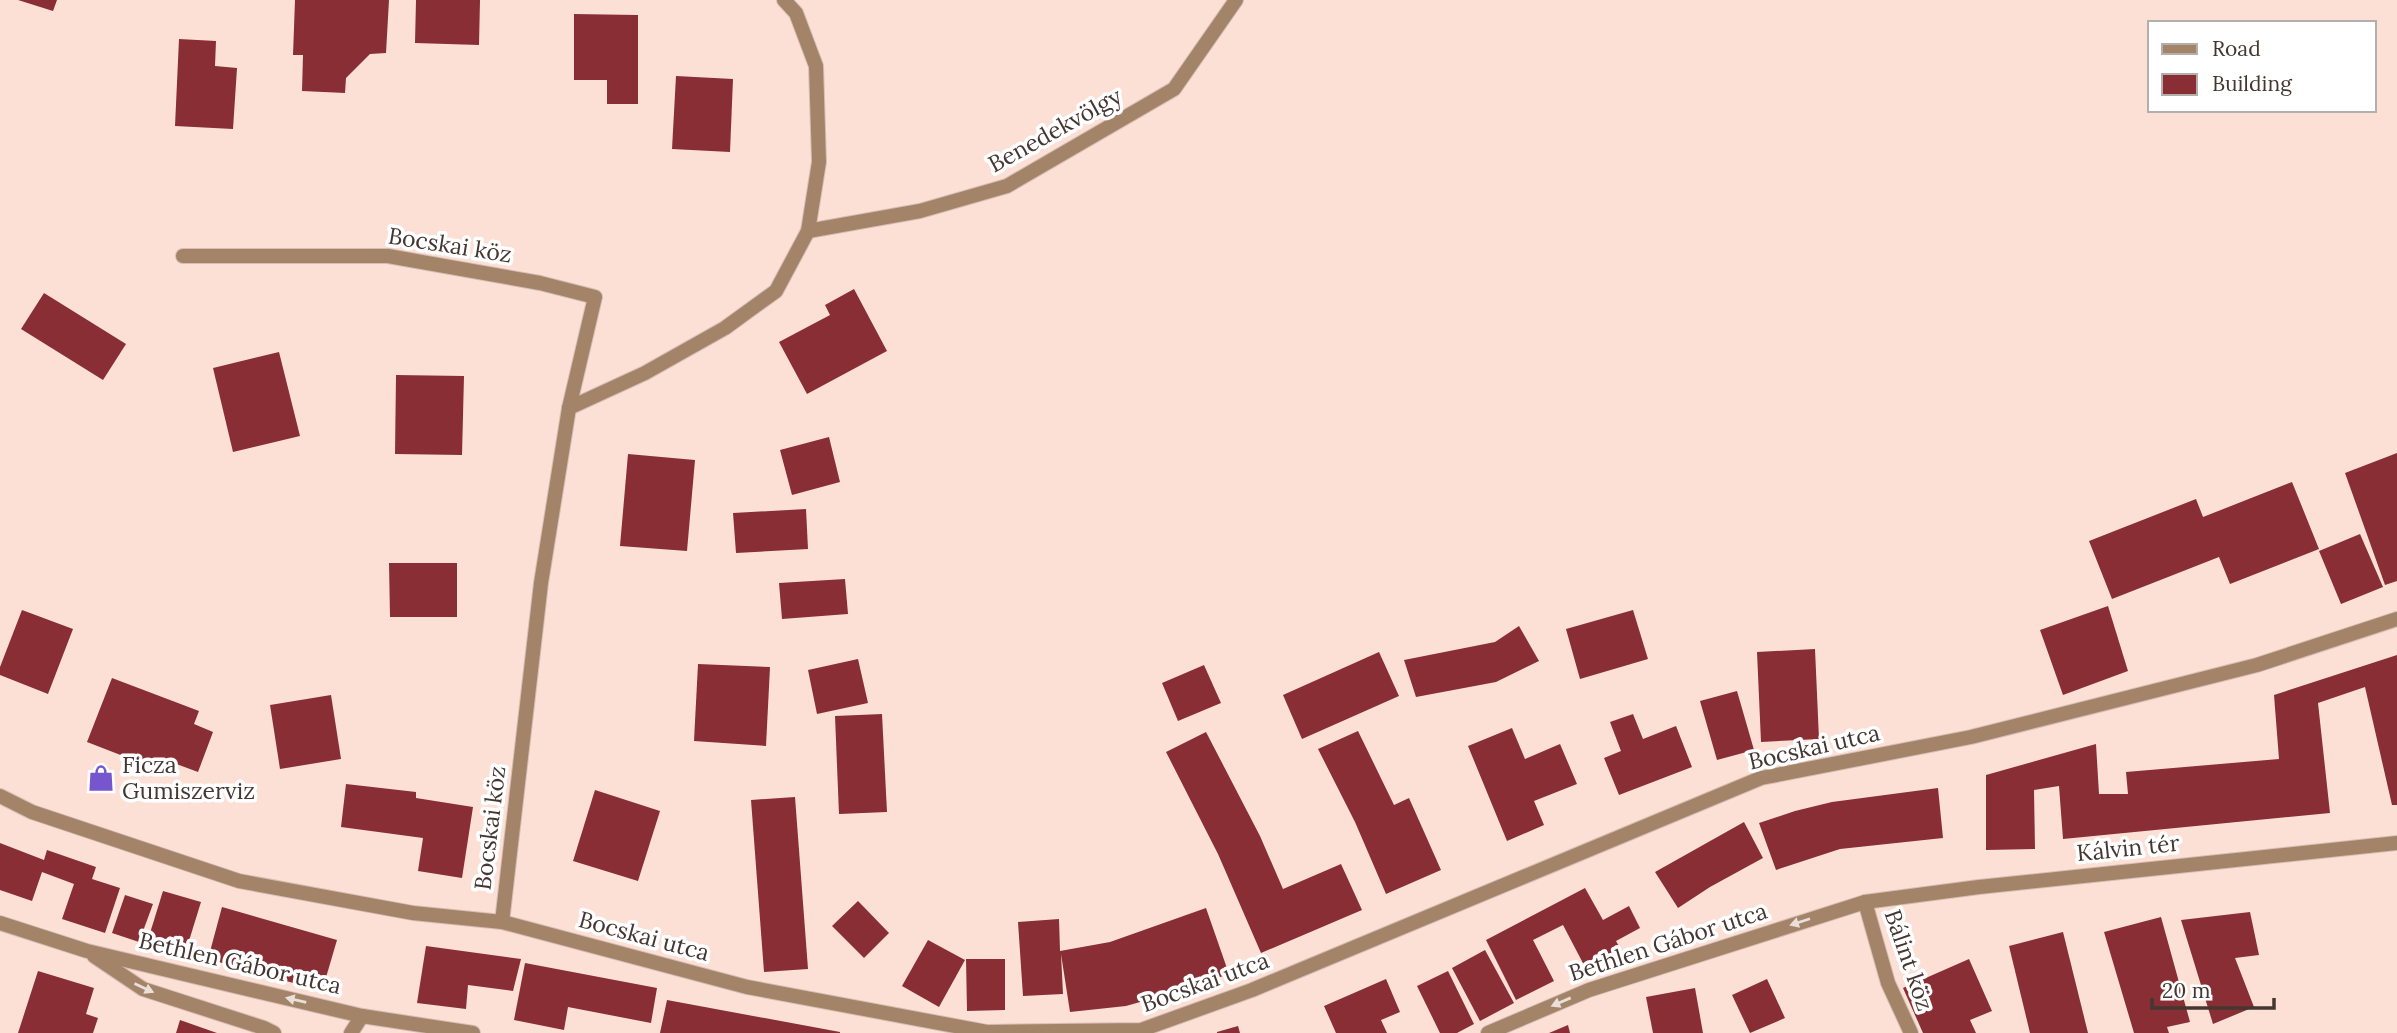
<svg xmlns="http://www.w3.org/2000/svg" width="2397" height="1033" viewBox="0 0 2397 1033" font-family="Lora,serif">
	<rect width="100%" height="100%" fill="#fce0d6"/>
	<g fill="#892e35">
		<path d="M18,0H57L53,11Z"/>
		<path d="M295,0H389L386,53L370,54L346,78L345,93L302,91L303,55H293Z"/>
		<path d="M416,0H480L479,45L415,43Z"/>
		<path d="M574,14L638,15V104H607V80H574Z"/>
		<path d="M179,39L216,41L215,66L237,68L233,129L175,126Z"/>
		<path d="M676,76L733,79L730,152L672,149Z"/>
		<path d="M854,289L887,351L807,394L779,342L830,315L825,305Z"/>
		<path d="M44,293L126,344L103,380L21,329Z"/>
		<path d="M279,352L300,436L233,452L213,368Z"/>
		<path d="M396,375L464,376L462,455L395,454Z"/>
		<path d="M829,437L840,482L792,495L780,450Z"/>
		<path d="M2397,453V581L2385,585L2345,473Z"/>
		<path d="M628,454L695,460L687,551L620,546Z"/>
		<path d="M2292,482L2319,549L2230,584L2219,557L2112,599L2089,541L2196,499L2203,517Z"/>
		<path d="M806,509L808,549L736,553L733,513Z"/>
		<path d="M2360,534L2383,587L2341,604L2319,551Z"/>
		<path d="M389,563H457V617H390Z"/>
		<path d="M845,579L848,614L782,619L779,583Z"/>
		<path d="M2108,606L2128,671L2063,695L2040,630Z"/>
		<path d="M22,610L73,629L48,694L0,675V667Z"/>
		<path d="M1633,610L1648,659L1580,679L1566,629Z"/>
		<path d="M1519,626L1539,661L1496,682L1416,697L1404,660L1495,642Z"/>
		<path d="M1815,649L1819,739L1761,742L1757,652Z"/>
		<path d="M1379,652L1399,696L1302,739L1283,695Z"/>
		<path d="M2397,655V805H2392L2365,687L2318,703L2330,813L2063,839L2059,786L2034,790L2035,849L1986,850V775L2096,744L2099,794H2128L2126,772L2279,759L2274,695Z"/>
		<path d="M858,659L868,703L817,714L808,670Z"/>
		<path d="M698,664L770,667L766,746L694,741Z"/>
		<path d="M1204,665L1221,703L1178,721L1162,683Z"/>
		<path d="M112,678L199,711L194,724L213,732L198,772L171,762L167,773L87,742Z"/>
		<path d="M1737,691L1754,750L1717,760L1700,701Z"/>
		<path d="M331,695L341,759L280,769L270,705Z"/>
		<path d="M882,714L887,812L839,814L835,716Z"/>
		<path d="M1633,714L1643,739L1676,726L1692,767L1619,795L1604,758L1621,751L1610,722Z"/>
		<path d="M1512,728L1525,759L1560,744L1577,784L1534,801L1544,825L1507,841L1468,746Z"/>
		<path d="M1358,731L1394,805L1409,798L1441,870L1386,894L1355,822L1318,749Z"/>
		<path d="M1206,732L1260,836L1283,889L1341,864L1362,910L1261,953L1218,854L1166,752Z"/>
		<path d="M346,784L416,792V798L473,807L462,878L418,871L423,838L341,827Z"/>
		<path d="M1938,788L1943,838L1840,849L1776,870L1759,823L1795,811L1832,802Z"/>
		<path d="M595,790L660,811L638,881L573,861Z"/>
		<path d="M795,797L808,969L764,972L751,800Z"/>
		<path d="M1744,822L1763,858L1710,887L1678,908L1655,872Z"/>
		<path d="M0,843L44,860L47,850L96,867L92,879L120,888L105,933L62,919L74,884L42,872L32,901L0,890Z"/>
		<path d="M1585,888L1603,920L1629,906L1640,928L1616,941L1620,948L1585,967L1563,925L1533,940L1554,981L1516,1000L1486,940Z"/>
		<path d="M163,891L201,902L184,957L146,946Z"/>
		<path d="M125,895L153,904L139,942L112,933Z"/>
		<path d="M858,901L889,933L864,958L832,926Z"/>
		<path d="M222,907L337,940L322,991L208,959Z"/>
		<path d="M1206,908L1229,974L1179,991L1126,1006L1070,1012L1061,954L1063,994L1023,996L1018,922L1059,919L1060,951L1110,942Z"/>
		<path d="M2250,912L2259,955L2235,958L2254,1007L2213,1024L2181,920Z"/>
		<path d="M2161,917L2190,1022L2167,1027L2169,1033H2134L2104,932Z"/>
		<path d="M2063,932L2088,1033H2030L2009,946Z"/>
		<path d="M928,940L965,960L939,1007L902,986Z"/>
		<path d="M426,946L521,959L513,991L468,985L466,1009L417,1003Z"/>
		<path d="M1485,950L1514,1003L1480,1021L1452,968Z"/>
		<path d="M966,959H1005V1010L967,1011Z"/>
		<path d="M1969,959L1992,1011L1970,1020L1976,1033H1923L1903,988Z"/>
		<path d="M525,963L657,988L651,1023L568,1007L564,1030L514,1020Z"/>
		<path d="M38,971L94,988L86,1014L98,1018L93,1033H18Z"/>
		<path d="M1448,971L1474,1024L1457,1033H1440L1417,986Z"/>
		<path d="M1386,979L1400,1012L1381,1020L1387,1033H1336L1324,1006Z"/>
		<path d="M1767,979L1785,1018L1750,1033L1732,995Z"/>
		<path d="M1695,988L1703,1033H1653L1646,997Z"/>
		<path d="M667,1000L840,1032V1033H660Z"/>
		<path d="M180,1020L217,1033H176Z"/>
		<path d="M1568,1025L1570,1033H1549Z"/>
		<path d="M1238,1026L1240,1033H1217V1032Z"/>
	</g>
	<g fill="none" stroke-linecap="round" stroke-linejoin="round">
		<defs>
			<g id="minor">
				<path d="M808,231L920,211L1007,186L1174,89L1236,0"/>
				<path d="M183,256H388L540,283L595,297L569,408L541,583L502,922"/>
				<path d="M569,408L645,373L725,328L776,291L808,231L819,162L816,66L796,13L784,0"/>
				<path d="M0,796L32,812L239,881L413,913L502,922L747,987L987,1032L1141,1030L1252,990L1761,778L1971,737L2257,665L2397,619"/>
				<path d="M1865,902L1888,983L1911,1033"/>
				<path d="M0,923L87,951L362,1016L473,1033"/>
				<path d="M94,956L143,989L264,1028L274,1033"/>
				<path d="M351,1033L362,1016"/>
				<path d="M1488,1033L1589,990L1865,902L1979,887L2397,843"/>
			</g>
		</defs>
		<use href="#minor" stroke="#d7beb5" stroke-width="16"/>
		<use href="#minor" stroke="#a38468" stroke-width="14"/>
	</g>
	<defs><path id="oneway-solid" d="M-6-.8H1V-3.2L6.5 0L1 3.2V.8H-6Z" transform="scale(1.75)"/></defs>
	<g fill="#e8e0d9">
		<use href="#oneway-solid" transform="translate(1800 922) rotate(162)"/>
		<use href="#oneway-solid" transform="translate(144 988) rotate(25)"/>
		<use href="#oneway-solid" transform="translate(296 1000) rotate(-167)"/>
		<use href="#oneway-solid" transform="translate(1561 1002) rotate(157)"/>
	</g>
	<defs>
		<symbol id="shop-bare" viewBox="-9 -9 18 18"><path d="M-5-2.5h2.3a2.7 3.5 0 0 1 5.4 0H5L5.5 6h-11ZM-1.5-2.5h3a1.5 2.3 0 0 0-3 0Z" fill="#7755cf" stroke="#fff" stroke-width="2.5" paint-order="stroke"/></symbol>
	</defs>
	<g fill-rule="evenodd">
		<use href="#shop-bare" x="82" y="759" width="38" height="38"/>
	</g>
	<g text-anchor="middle" stroke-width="7" stroke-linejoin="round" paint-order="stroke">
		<g font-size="23" fill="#443631" stroke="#fff">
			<text transform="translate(1055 130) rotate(-29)" y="8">Benedekvölgy</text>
			<text transform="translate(450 245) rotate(9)" y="8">Bocskai köz</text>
			<text transform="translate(1814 747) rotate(-13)" y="8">Bocskai utca</text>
			<text transform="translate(490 828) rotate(-83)" y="8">Bocskai köz</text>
			<text transform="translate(2128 848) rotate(-6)" y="8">Kálvin tér</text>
			<text transform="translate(644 936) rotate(15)" y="8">Bocskai utca</text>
			<text transform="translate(1668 942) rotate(-18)" y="8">Bethlen Gábor utca</text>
			<text transform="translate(1909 960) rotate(71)" y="8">Bálint köz</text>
			<text transform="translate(240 963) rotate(13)" y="8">Bethlen Gábor utca</text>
			<text transform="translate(1205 982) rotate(-20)" y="8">Bocskai utca</text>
		</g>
		<g font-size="23" fill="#443631" stroke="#fff" text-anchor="start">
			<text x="122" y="773">Ficza<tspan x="122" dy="26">Gumiszerviz</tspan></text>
		</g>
	</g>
	<rect x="2148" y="21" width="228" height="91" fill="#ffffff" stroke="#b4afad" stroke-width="2"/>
	<rect x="2162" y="44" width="35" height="10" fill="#a38468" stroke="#b4afad" stroke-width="2"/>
	<text x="2212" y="56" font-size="21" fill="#443631">Road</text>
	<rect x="2162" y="74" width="35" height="21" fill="#892e35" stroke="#b4afad" stroke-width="2"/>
	<text x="2212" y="91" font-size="21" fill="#443631">Building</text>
	<path d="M2152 998v10h122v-10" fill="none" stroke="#443631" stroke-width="3.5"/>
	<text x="2162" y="998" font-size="21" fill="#443631" stroke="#ffffff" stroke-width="5" paint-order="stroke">20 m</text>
</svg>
